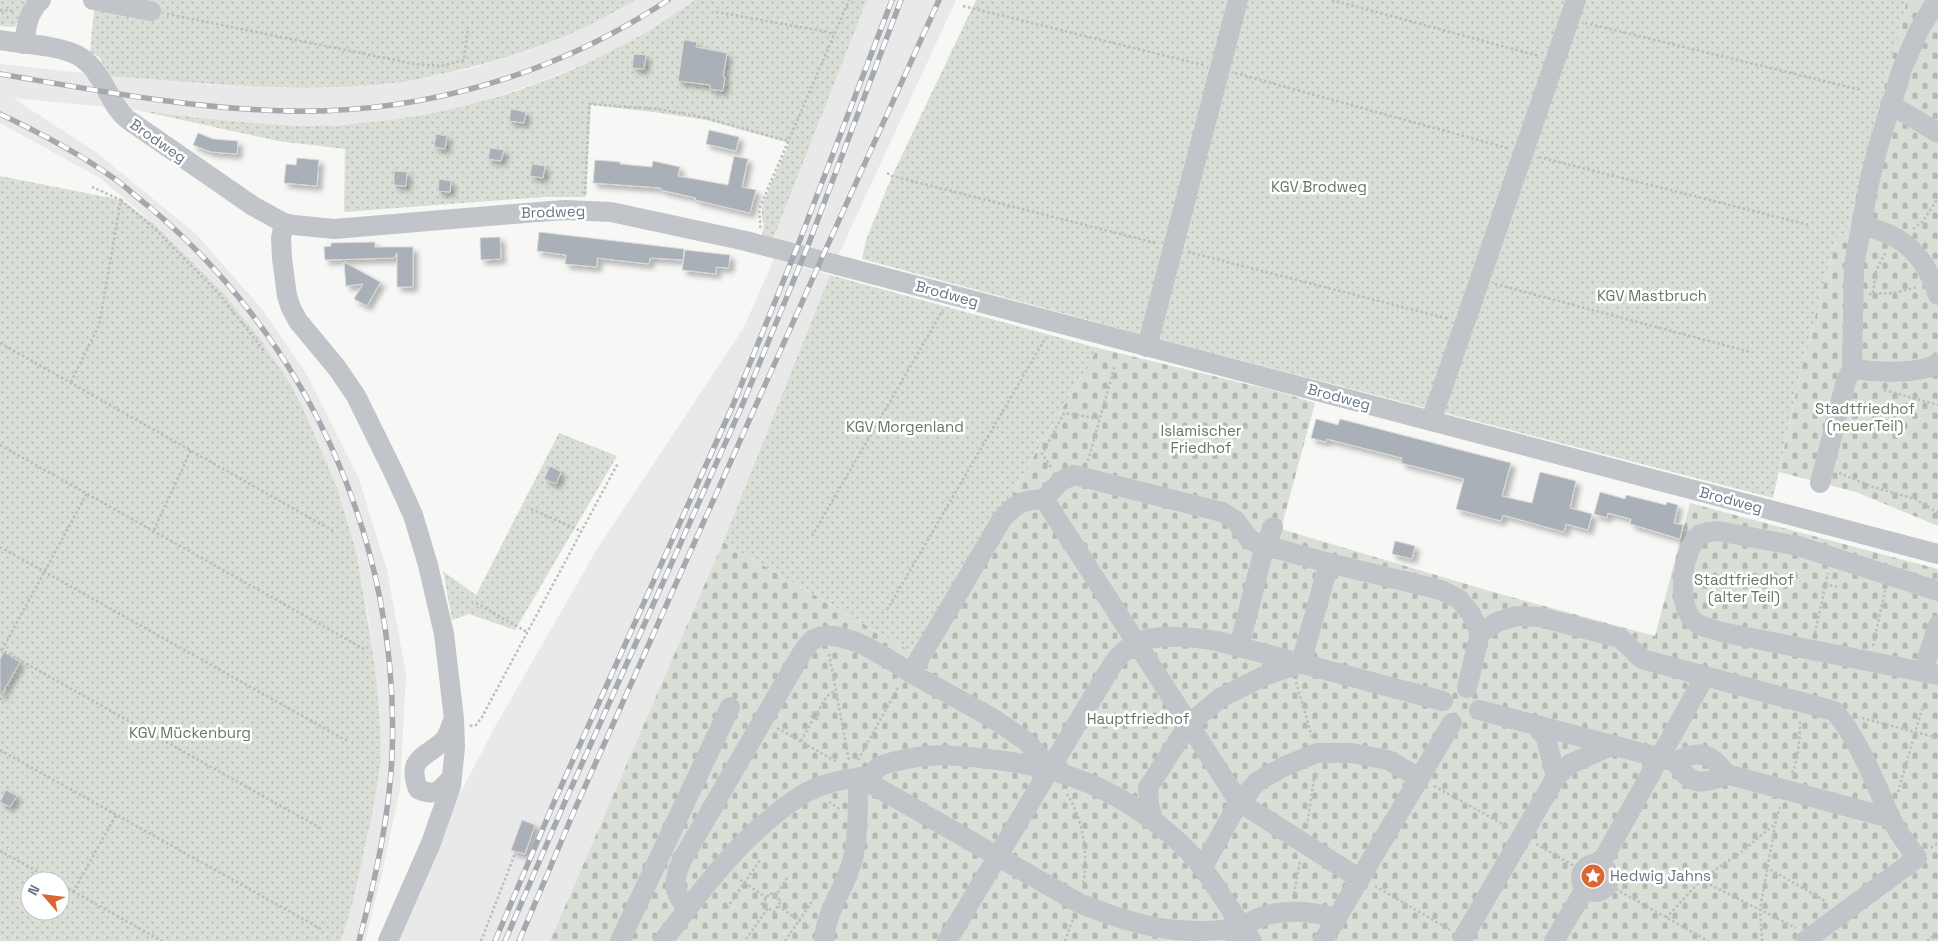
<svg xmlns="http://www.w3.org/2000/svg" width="1938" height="941" viewBox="0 0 1938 941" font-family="'Space Grotesk',sans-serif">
	<defs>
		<pattern id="green-dots" width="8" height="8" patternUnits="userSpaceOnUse" patternTransform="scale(1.25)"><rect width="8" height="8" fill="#d9ded6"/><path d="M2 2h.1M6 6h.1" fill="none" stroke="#b4b9b3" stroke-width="1.8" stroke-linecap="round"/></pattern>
		<pattern id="cemetery-stones" width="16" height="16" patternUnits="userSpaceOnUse" patternTransform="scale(1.25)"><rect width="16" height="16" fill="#d9ded6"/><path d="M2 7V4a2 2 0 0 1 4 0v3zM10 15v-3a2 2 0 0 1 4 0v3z" fill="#b4b9b3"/></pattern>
		<filter id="shadow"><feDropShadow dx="4.5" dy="4.5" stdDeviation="2.5" flood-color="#0004"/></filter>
	</defs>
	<rect width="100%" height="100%" fill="#f7f8f5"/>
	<g fill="#e8e9e8">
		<path d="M636,0H695L670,18L609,53L540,82L474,104L402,119L326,126L243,123L137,110L13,98L97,153L196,234L261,308L306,373L359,479L387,570L406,674L400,789L381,878L365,941H341L354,898L374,805L381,761L375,666L368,617L357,555L338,490L292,386L260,339L226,296L154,224L100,178L0,123V64L110,76L214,85L309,87L394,83L469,69L528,51L616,12Z"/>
		<path d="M867,0H956L838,256L773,239Z"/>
		<path d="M774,259L830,275L723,542L550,941H389L444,824L496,725L596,551L744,327Z"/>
	</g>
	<g fill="url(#green-dots)" fill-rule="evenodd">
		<path d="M0,0H28L15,27L0,26Z"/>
		<path d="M95,0H636C574,37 501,63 431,76C418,79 406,82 393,83C299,93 204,84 110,76L99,57L90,52Z"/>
		<path d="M695,0H867L773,239L762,236L764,224C760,217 762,211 763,203L789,143L706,120L653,112L591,105L586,197H545L344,212L345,149L278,141L137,110C199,118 261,126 325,126C340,126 355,123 370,122C485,111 601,68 695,0Z"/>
		<path d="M976,0H1907L1846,234L1838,233L1801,369L1773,498L1155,338L862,259L866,240L892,176Z"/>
		<path d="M0,176L121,200L154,224L226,296L260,339L292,386L309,422L338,490L357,555L375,666L380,727L381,761L374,805L354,898L341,941H0ZM30,881H60V911H30Z"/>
		<path d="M830,275L1098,348L917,655L723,542Z"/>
		<path d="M559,433L617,456L515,630L469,614L452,620L443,571L476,595Z"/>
	</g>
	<g fill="url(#cemetery-stones)">
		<path d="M1907,0H1938V526L1856,492L1779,472L1801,369L1838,233L1846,234Z"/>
		<path d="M1098,348L1283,393L1315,403L1281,529L1493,592L1655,636L1690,503L1938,569V941H550L723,542L917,655Z"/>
	</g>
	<g fill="#aab0b7" stroke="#d9d9d7" filter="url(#shadow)">
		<path d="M684,40L697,42L696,47L727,53L723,77H725L723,91L710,89V85L678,81Z"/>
		<path d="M634,54L646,55L644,69L632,68Z"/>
		<path d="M511,109L526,112L524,123L509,121Z"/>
		<path d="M709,130L739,137L736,151L706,144Z"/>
		<path d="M198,133L213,139L238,141L237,154L211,152L193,145Z"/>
		<path d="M436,134L447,136L445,149L434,147Z"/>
		<path d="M490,148L504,150L501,161L488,159Z"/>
		<path d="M734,156L748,159L742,187L756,190L750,213L695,200L696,198L661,190V188L593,183L595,160L620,162V164L652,167L653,161L680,167L678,176L728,185Z"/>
		<path d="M297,158L319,160L317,186L284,183L286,164L296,165Z"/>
		<path d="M532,164L545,166L543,178L530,176Z"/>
		<path d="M394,171L407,172L406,186L394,185Z"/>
		<path d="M439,179L451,181L450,192L438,191Z"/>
		<path d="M539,232L684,249L683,260L650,258L649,264L597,258V267L565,264L566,255L537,251Z"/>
		<path d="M500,237L501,259L481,260L480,238Z"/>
		<path d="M375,242V247H413V287H397V253L394,258L325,260L324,247L331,246V243Z"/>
		<path d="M685,250L730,255L729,268L716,267V274L682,270Z"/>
		<path d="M344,262L382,283H380L367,306L354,299L363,284L346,286Z"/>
		<path d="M1316,419L1338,425L1340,419L1511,463L1502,496L1518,500L1532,503L1540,472L1576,481L1570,508L1592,514L1588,530L1566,524L1564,532L1503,515L1501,521L1456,509L1464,479L1401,463L1402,458L1327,439L1326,442L1311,438Z"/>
		<path d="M550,466L561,472L556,484L544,479Z"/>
		<path d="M1600,492L1625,499L1626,495L1666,505L1667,502L1678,505L1674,523L1683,525L1680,539L1630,524L1631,519L1608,513L1607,518L1594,514Z"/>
		<path d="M1395,541L1415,546L1412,559L1392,554Z"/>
		<path d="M4,652L20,662L0,697V659Z"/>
		<path d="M6,790L17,796L10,807L0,802Z"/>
		<path d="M522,820L535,825L525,854L511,850Z"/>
	</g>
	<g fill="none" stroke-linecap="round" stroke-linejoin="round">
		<g stroke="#bbbdc0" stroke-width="2.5" stroke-dasharray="2.5 2.5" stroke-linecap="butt">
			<path d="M1332,0L1539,56"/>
			<path d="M963,6L1203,65"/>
			<path d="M0,10L13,11"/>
			<path d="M716,12L828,32L834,35"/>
			<path d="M167,14L415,64L441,66L464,60L468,27"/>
			<path d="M1585,23L1861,90"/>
			<path d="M1235,73L1507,148"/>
			<path d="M1539,157L1809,225"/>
			<path d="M887,173L892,176L1156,243"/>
			<path d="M585,194L589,104L658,109L702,117L788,141"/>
			<path d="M121,200L155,229L220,295L264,351"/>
			<path d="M760,228C761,220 758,214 760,207L849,0"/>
			<path d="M1913,229L1923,221L1938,198"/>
			<path d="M1188,252L1449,319"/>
			<path d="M1495,284L1750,352"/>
			<path d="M1873,293L1876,271L1886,251"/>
			<path d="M1869,294L1894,293L1918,287"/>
			<path d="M0,343L335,532"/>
			<path d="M71,382L99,325L121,200L92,187"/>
			<path d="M1884,390L1938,405"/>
			<path d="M0,445L364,649"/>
			<path d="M1088,461L1115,365"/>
			<path d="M1051,467L1042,454L1064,413L1100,419"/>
			<path d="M1839,473L1873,487L1915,499L1938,513"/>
			<path d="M531,509L581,531"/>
			<path d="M154,530L191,450"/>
			<path d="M812,536L943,310"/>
			<path d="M0,547L349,742"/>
			<path d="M1825,584L1838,587"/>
			<path d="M476,603L527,632"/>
			<path d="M887,610L1046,337"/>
			<path d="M1815,633L1828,573"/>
			<path d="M1873,646L1885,590"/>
			<path d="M0,649L322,829"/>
			<path d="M2,650L87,493"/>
			<path d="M829,654L849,761"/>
			<path d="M1296,682L1312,737"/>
			<path d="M0,700L22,660"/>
			<path d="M814,712L819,714L817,719L811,716Z"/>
			<path d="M817,713L827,696L836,690"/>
			<path d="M1862,718L1938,738"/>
			<path d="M470,726L476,725L482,717L618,463"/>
			<path d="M777,728L837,762"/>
			<path d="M801,741L814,718"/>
			<path d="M0,750L321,929"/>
			<path d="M858,760L899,686"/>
			<path d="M1792,773C1799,757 1800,737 1800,720"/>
			<path d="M1434,786L1508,827"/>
			<path d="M1898,792L1922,709"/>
			<path d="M1067,794C1083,819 1089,856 1083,885"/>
			<path d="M829,802L841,810"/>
			<path d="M1307,826L1315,772"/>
			<path d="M1536,844L1583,871"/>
			<path d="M1931,848L1938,843"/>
			<path d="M0,851L55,881"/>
			<path d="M1766,867L1827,902"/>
			<path d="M736,877L767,898"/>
			<path d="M1701,880L1796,928"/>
			<path d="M60,884L162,941"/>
			<path d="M1607,884L1708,941"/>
			<path d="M1375,886L1450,930"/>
			<path d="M73,892L116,815"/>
			<path d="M770,893L781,901L774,912L762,904Z"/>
			<path d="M1294,894L1300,861"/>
			<path d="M775,897L787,878"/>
			<path d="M778,906L810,928"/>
			<path d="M727,908L760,860"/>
			<path d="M1666,918L1701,880L1741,852L1775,824L1780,807"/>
			<path d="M746,939L768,908"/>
			<path d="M481,941L516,851"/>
			<path d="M785,941L815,897"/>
			<path d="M1065,941L1073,919"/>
			<path d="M1762,941L1760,909L1775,826"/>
			<path d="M1927,941L1938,932"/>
		</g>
		<g stroke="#c1c4c8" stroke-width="20">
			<path d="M93,0L151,11"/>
			<path d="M0,40C23,44 57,45 77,55C86,60 94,68 99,77C109,91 113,107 127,119L253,206L284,223L294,225L334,229L538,212L565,210L611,212L746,241L1938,554"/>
			<path d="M24,44C26,27 28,12 41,0"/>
			<path d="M1890,104L1938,133"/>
			<path d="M284,223L281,238L282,258L287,296L291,308L298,321L337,368L356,396L393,471L413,515L428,565L444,634L454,719L455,747L451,786L431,843L388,941"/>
			<path d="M1861,226C1903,233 1925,256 1938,295"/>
			<path d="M1147,347L1238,0"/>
			<path d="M1852,369C1873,372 1921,375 1938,363"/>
			<path d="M1431,421L1576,0"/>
			<path d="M1820,483L1846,381L1852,369L1854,266L1869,183L1878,147L1902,69L1919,30L1937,0"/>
			<path d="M1044,499L1061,481L1074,475L1222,512L1235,520L1250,540L1257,543"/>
			<path d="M1269,537L1273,527"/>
			<path d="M1274,548L1329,563L1441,590L1459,599L1471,614L1480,633L1467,688"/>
			<path d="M1938,591L1798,546L1717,531L1700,534C1697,538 1693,542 1691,547C1681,566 1677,611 1698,624C1705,628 1714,629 1721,632L1938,675"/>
			<path d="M1480,633L1497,622L1516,616L1540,617L1620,638L1642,659L1834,711C1858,737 1875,783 1890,816C1896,831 1908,845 1917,858L1805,941"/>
			<path d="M1239,647L1263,553"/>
			<path d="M1923,671L1938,625"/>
			<path d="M911,673L994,719L1026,741L1051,769"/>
			<path d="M1479,710L1676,762C1689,785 1703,786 1726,774L1890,818"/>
			<path d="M1536,725L1546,738L1556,777"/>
			<path d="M1676,762C1697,749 1712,753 1726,774"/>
			<path d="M452,777C440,791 436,797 418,789C407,758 423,759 442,742C448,738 450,727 453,721"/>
			<path d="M1153,820L1149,804L1148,788L1188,725L1220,698L1264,676L1301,663L1329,563"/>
			<circle cx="1595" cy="878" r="14"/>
			<path d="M1600,865L1705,676"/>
			<path d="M1203,867L1239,802L1258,781L1285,766L1317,753H1351L1388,760L1420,778"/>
			<path d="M688,908C671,893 674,878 682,860L803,651C807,647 810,641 814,639C841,625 888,659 911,673L1002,519C1016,503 1023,500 1044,499L1239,802L1360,879"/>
			<path d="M1234,936C1258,906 1304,909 1337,918"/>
			<path d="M1463,938L1556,777L1570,764L1611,746"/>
			<path d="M620,941L730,707"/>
			<path d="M663,941C703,888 741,836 797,798C810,789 826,783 842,780C850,778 860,779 868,776C873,775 875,769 879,767C887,762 903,760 912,758C934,753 958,756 980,758C1059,765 1122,789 1181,844C1211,872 1228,909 1252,941"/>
			<path d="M824,941C825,910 848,885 854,854C859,829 857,803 859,777L1079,903C1136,926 1180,938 1242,927"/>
			<path d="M947,941L1114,662C1120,655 1126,648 1135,644C1155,633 1194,637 1217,641L1443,701"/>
			<path d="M1323,941L1452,723"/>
			<path d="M1554,941L1585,889"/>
		</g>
		<defs>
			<g id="rail">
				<path d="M0,74C95,90 192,109 289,111C423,114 557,74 668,0"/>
				<path d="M0,114C38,132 77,152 112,177C124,185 135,196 147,205C309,339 401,546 392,756C389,819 375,880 359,941"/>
				<path d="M495,941L555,800L733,405L798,245L892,0"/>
				<path d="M505,941L564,804L741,408L807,248L901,0"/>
				<path d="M519,941L575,809L825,251L939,0"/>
			</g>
		</defs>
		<use href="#rail" stroke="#a4a9af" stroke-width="5.5"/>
		<use href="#rail" stroke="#fff" stroke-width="4" stroke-dasharray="11" stroke-linecap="butt"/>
	</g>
	<defs>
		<symbol id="sight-disc" viewBox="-11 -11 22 22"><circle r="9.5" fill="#da6732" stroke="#fff"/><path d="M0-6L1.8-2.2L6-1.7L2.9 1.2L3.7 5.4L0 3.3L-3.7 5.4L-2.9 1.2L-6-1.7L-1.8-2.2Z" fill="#fff"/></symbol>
	</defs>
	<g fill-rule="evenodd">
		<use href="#sight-disc" x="1579" y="862" width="28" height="28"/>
	</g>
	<g text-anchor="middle" stroke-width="5" stroke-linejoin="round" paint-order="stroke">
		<g font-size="15" fill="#687685" stroke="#fff">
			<text transform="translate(158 141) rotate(35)" y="5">Brodweg</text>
			<text transform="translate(553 212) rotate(-2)" y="5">Brodweg</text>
			<text transform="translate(947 294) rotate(15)" y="5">Brodweg</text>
			<text transform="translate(1339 397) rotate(15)" y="5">Brodweg</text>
			<text transform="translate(1731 500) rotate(15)" y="5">Brodweg</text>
		</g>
		<g font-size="15" fill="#657763" stroke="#fff">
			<text x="1319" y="192">KGV Brodweg</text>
			<text x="1652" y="301">KGV Mastbruch</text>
			<text x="1865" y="414">Stadtfriedhof<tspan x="1865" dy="17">(neuerTeil)</tspan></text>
			<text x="905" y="432">KGV Morgenland</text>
			<text x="1201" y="436">Islamischer<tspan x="1201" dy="17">Friedhof</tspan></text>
			<text x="1744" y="585">Stadtfriedhof<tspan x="1744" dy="17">(alter Teil)</tspan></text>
			<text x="1138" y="724">Hauptfriedhof</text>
			<text x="190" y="738">KGV Mückenburg</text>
		</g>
		<g font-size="15" fill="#687685" stroke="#fff" text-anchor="start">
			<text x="1610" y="881">Hedwig Jahns</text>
		</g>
	</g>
	<g transform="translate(45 896) rotate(298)"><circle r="24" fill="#ffffff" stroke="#c3c8ce"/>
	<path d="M0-4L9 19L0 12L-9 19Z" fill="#da6732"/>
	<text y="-8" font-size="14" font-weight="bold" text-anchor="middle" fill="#687685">N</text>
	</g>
</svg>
